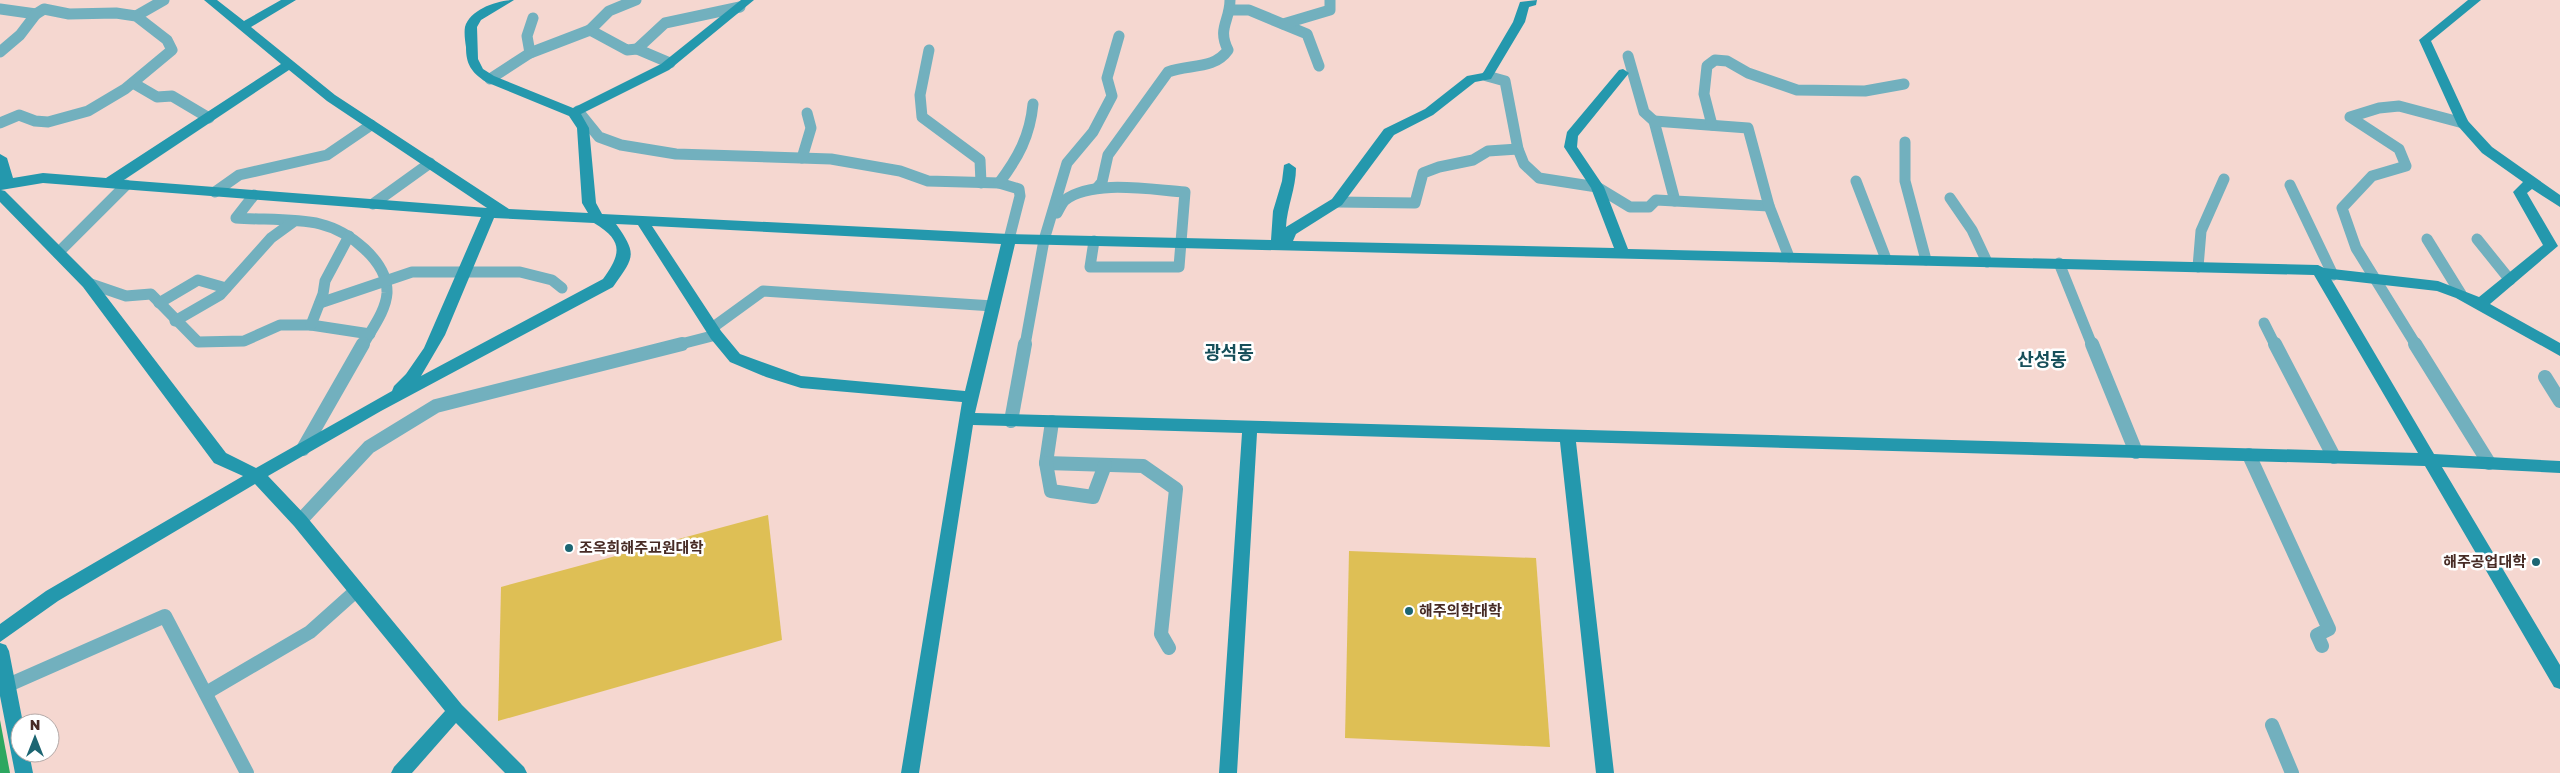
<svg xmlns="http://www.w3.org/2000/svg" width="2560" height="773" viewBox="0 0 2560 773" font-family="'Golos Text','Noto Sans KR',sans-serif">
	<rect width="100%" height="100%" fill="#f5d7d0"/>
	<g fill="#debf55">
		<path d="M768,515L782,640L498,721L501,587Z"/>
		<path d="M1349,551L1536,558L1550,747L1345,738Z"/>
	</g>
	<path fill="#2ca760" d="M0,720L10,773H0Z"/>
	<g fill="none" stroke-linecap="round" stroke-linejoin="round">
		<g stroke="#72b0be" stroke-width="11">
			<path d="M0,9L36,14"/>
			<path d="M1230,10H1249L1307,34L1319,66"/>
			<path d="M136,16L164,0"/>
			<path d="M1283,24L1330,10V0"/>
			<path d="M590,30L609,11L636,0"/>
			<path d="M637,49L665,23L740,7"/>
			<path d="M929,50L920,95L922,117L980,160L981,183"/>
			<path d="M0,52L20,35L36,14L44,9L69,14L116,13L136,16L167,40L172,50L125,89L88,111L48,122L35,121L19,115L0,123"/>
			<path d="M530,53L527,36L533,18"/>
			<path d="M1628,56L1644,112L1654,121L1675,201L1769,206"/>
			<path d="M1487,76L1505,81L1518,149L1524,164L1539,178L1597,187L1630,207H1649L1656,200L1675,201"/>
			<path d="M490,79L530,53L590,30L627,50L637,49L670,63"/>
			<path d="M133,83L157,97L172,96L209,118"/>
			<path d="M578,111L599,137L621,145L676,154L831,159L900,171L928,181L999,183L1019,189L1020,196L1009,239"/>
			<path d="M1654,121L1748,128L1769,206L1789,257"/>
			<path d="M1712,125L1704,94L1707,66L1715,60L1727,61L1748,73L1797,90L1865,91L1904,84"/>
			<path d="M1905,142V181L1926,260"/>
			<path d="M802,158L811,128L807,113"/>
			<path d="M1856,181L1886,259"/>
			<path d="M999,183C1018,158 1030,136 1033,104"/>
			<path d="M2290,185L2333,275"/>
			<path d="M1097,188L1102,182L1108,155L1168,72C1189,64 1214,70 1228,50C1217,28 1230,21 1230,0"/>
			<path d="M215,192L239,175L327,155L371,125"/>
			<path d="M254,195L236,218C261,220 296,218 320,224C349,231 388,261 387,293C386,311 371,330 363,345"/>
			<path d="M1950,198L1972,230L1987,262"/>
			<path d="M1337,202L1415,203L1423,173L1439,167L1473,160L1488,151L1518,149"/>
			<path d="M373,204L430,163"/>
			<path d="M1057,213C1059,209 1062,203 1065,200C1093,179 1152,190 1185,192L1179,267H1090L1094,241"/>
			<path d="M2427,239L2461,294"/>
			<path d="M2477,239L2510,280"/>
			<path d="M58,253L126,185"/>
			<path d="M2059,263L2092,345"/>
			<path d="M2198,267L2201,231L2224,179"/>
			<path d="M88,283L126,296L151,294L198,342L244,341L280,325H311L370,334"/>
			<path d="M159,303L198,280L226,288"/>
			<path d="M320,303L412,272H520L552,280L562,288"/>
			<path d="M175,321L220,295L271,238L293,222"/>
			<path d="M2264,323L2275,345"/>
			<path d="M311,325L323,294L325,281L349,236"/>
			<path d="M712,328L763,291L993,306"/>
			<path d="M677,345L716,335"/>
			<path d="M1025,345L1044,240L1067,163L1093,132L1112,96L1107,78L1119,36"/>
			<path d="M2416,345L2356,248L2342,208L2372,176L2406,166L2399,149L2350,117L2379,108L2399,106L2463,123"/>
		</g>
		<g stroke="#72b0be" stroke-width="14">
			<path d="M2092,344L2136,452"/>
			<path d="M2275,344L2334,457"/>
			<path d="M2415,344L2489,463"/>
			<path d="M2545,377L2560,401"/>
			<path d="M1011,421L1025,344"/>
			<path d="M1052,422L1046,463L1143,466L1176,489L1161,634L1169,648"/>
			<path d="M303,449L363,344"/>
			<path d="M2249,455L2329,629L2317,635L2322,646"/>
			<path d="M1046,463L1051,491L1093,497L1105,465"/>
			<path d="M300,521L369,447L436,406L682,344"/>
			<path d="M6,686L165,616L247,773"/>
			<path d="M206,693L310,632L357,590"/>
			<path d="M2272,725L2292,773"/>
		</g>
		<g fill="#2498ad" fill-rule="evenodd">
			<path d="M204,0H217L244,21L281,0H296L251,27L335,95L509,209L588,213L582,203L577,128L569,116L486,82C471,72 466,64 466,47C465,41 464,32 465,27C470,9 498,0 514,0L481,20L477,27L478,59L483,69L494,76L573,108L661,64L741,0H754L669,70L581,114L589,128L596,203L602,214L1009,234L1271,240L1273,211L1282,181L1284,165L1289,163L1296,168C1296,188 1287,207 1286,227L1332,199L1384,129L1425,109L1467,76L1483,73L1513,22L1520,2L1537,0L1536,5L1529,7L1525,22L1491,79L1475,82L1433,115L1394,135L1342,205L1296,234L1293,241L1614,248L1591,188L1564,147L1567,132L1619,70L1623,69L1629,73L1578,136L1577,147L1604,187L1628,249L2318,265L2324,268L2438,281L2479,297L2543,245L2513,192L2523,182L2482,153L2458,126L2419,40L2468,0H2481L2431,41L2468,121L2492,147L2560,195V207L2532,189L2527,193L2558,246L2490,304L2560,343V356L2456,298L2437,291L2331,279L2434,454L2560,461V473L2442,467L2560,665V689L2554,687L2425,466L1576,442L1614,773H1596L1560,442L1257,433L1237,773H1219L1242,433L973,425L919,773H901L962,402L801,388L766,377L730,362L711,339L638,225L616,224C638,255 634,257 613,287L381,411L268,476L306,516L462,705L524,767L527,773H505L456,723L412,773H391L394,767L445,711L294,526L255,484L58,601L0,642V624L46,591L243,476L214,463L83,287L0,202V154L7,158L13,178L43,173L106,178L281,64ZM289,70L327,101L487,208L124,180ZM43,183L481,217L424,348L406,374L394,386L392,391L256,468L226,453L93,279L5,191L1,190ZM494,218L594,223C624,241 621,254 603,279L421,376L445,335ZM652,226L1001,244L965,391L801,376L740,354L721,331ZM1015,244L2314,275L2418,453L975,413Z"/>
			<path d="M0,643L6,645L9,651L23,723H20V753H29L33,773H15L0,696Z"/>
		</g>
	</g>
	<g fill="#1c6572" stroke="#fff" stroke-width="2">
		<circle cx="569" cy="548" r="5"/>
		<circle cx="2536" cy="562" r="5"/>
		<circle cx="1409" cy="611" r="5"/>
	</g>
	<g text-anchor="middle" stroke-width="5" stroke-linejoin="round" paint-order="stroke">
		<g font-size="15" font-weight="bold" fill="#472b25" stroke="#fff" text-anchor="start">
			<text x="579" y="553">조옥희해주교원대학</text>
			<text x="2526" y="567" text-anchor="end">해주공업대학</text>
			<text x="1419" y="616">해주의학대학</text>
		</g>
		<g font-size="18" font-weight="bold" fill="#164f5a" stroke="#fff">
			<text x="1229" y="359">광석동</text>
			<text x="2042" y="366">산성동</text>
		</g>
	</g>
	<g transform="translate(35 738)"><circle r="24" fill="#ffffff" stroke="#b5aaa8"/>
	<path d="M0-4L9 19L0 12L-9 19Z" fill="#1c6572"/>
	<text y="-8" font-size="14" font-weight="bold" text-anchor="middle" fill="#472b25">N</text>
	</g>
</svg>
